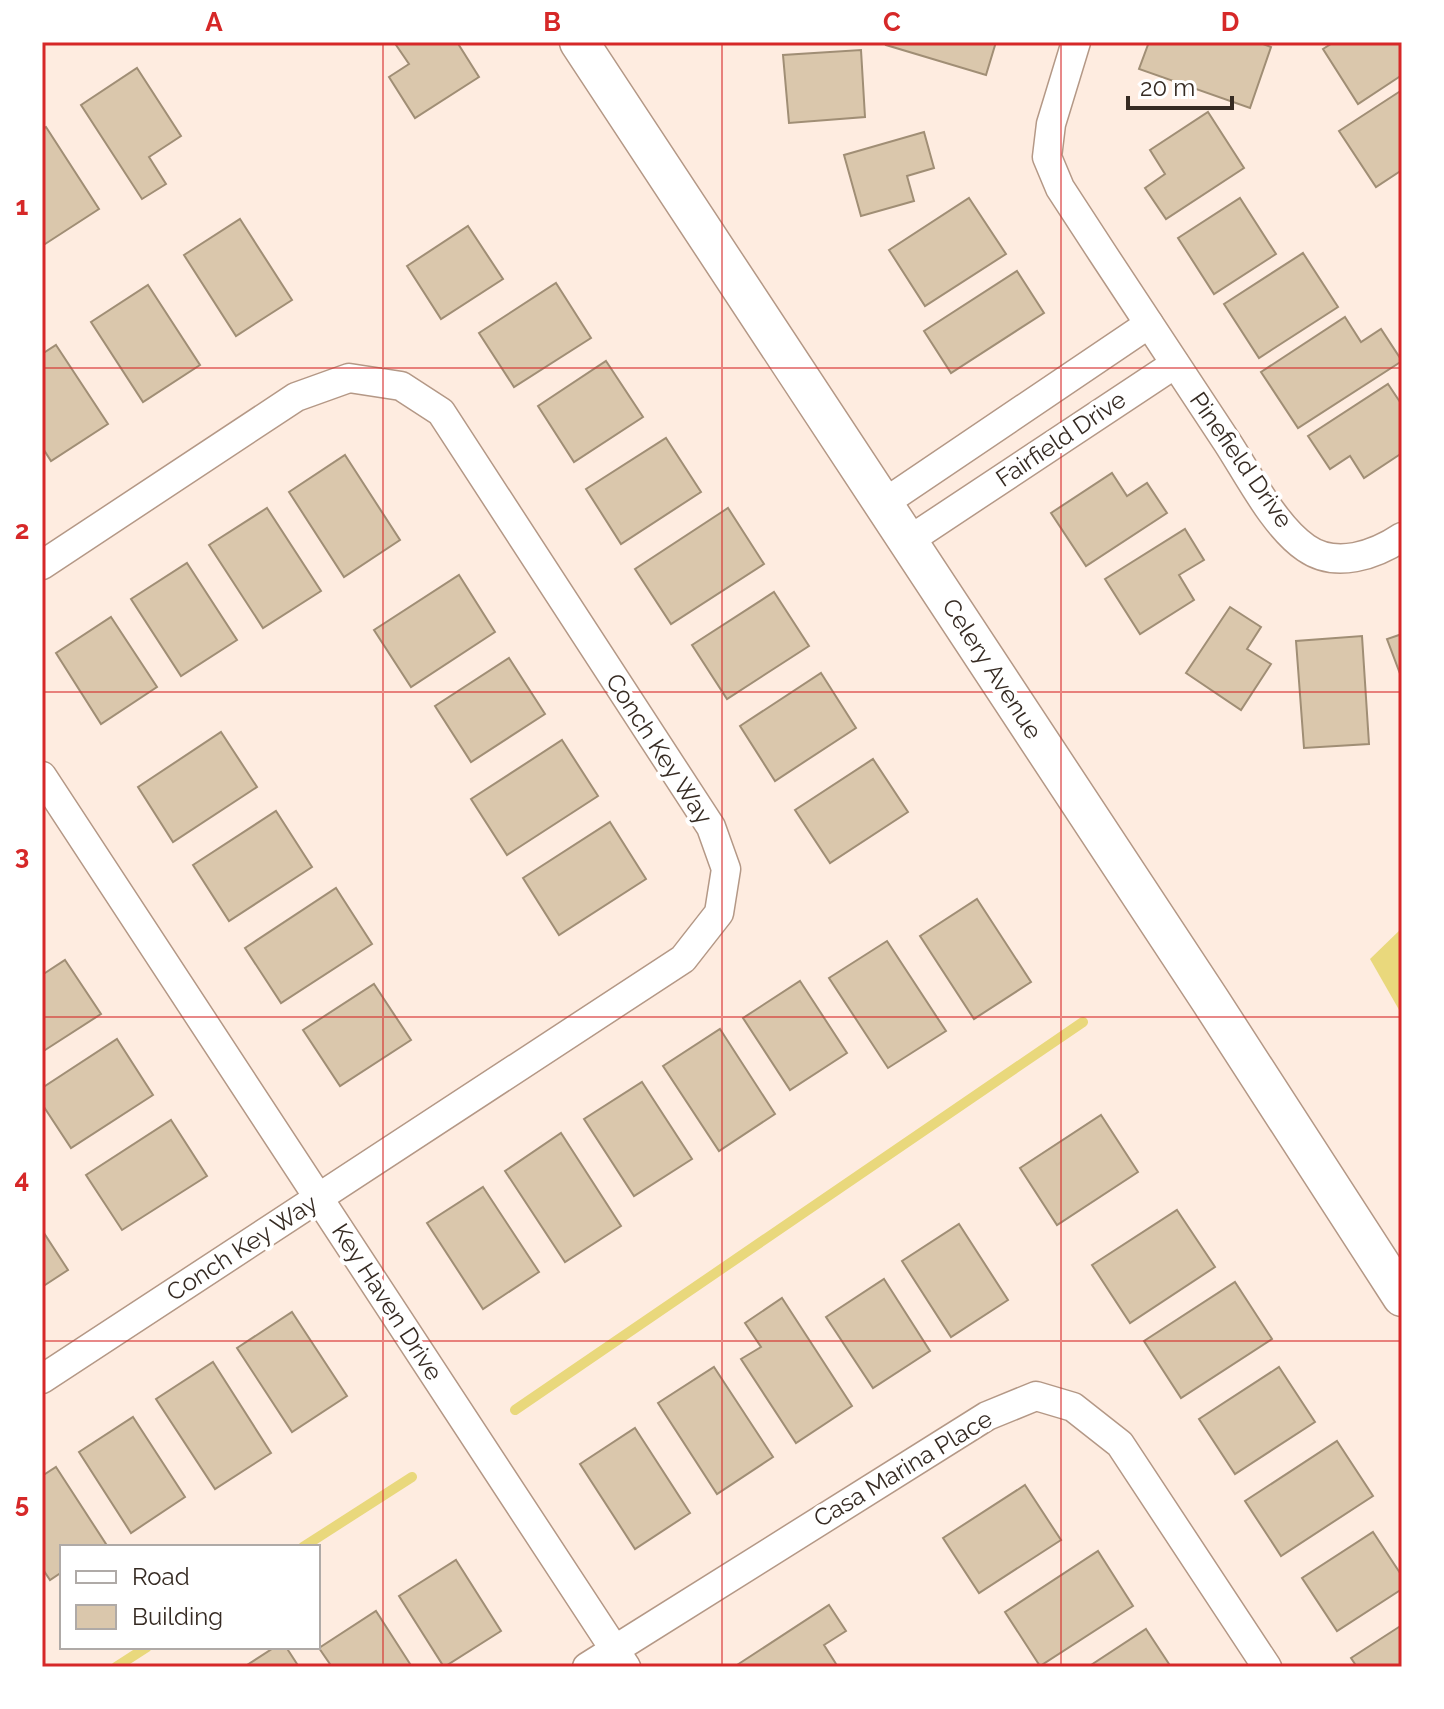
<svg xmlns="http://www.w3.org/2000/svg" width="1444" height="1709" viewBox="0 0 1444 1709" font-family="Raleway,sans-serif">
	<rect width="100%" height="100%" fill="#feece0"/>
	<path fill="#e9d87c" d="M1402,928V1015L1370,959Z"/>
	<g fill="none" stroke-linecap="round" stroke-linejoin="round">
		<g stroke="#e9d87c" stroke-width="10">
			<path d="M515,1410L1083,1022"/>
			<path d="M303,1547L412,1477"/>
			<path d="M116,1667L147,1647"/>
		</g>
	</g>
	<g fill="#dac7ac" stroke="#a08e75" stroke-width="2">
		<path d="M394,42H457L479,77L415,118L389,77L409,64Z"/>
		<path d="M887,42H996L986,75L886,45Z"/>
		<path d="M1149,42H1258L1271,47L1250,108L1139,69Z"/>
		<path d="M1334,42H1386L1388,44L1402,42V75L1358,104L1323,49Z"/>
		<path d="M861,50L865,117L789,123L783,55Z"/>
		<path d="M137,68L181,136L149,157L166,184L142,199L81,105Z"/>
		<path d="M1402,90V170L1376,187L1339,131Z"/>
		<path d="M1208,112L1244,168L1166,219L1145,188L1165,174L1150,150Z"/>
		<path d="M46,127L99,209L42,246V129Z"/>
		<path d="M924,132L934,168L907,176L914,201L861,216L844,155Z"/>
		<path d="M969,198L1006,254L925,306L889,250Z"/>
		<path d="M1240,198L1276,254L1214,294L1178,238Z"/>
		<path d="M240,219L292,300L236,336L184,255Z"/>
		<path d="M468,226L503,279L441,319L407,266Z"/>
		<path d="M1303,253L1338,307L1259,358L1224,304Z"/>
		<path d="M1017,271L1044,313L951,373L924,331Z"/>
		<path d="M556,283L591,338L514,387L479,333Z"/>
		<path d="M148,285L200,365L143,402L91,322Z"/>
		<path d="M1345,317L1361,342L1381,329L1402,361L1298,428L1261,372Z"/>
		<path d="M56,345L108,424L51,461L42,447V354Z"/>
		<path d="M606,361L643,417L574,462L538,406Z"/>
		<path d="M1388,384L1402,405V453L1364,478L1350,456L1330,469L1308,436Z"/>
		<path d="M666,438L701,492L621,544L586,489Z"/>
		<path d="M345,455L400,540L344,577L289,492Z"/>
		<path d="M1112,473L1127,496L1147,483L1167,513L1086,566L1051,513Z"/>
		<path d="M267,508L321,591L263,628L209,545Z"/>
		<path d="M728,508L764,564L671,624L635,569Z"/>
		<path d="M1185,529L1204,560L1179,575L1194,600L1140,634L1105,579Z"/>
		<path d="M187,563L237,640L181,676L131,599Z"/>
		<path d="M459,575L495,632L411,687L374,630Z"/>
		<path d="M774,592L809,646L727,699L692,645Z"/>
		<path d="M1230,607L1261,627L1247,649L1271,664L1241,710L1186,673Z"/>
		<path d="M111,617L157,687L101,724L56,653Z"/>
		<path d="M1402,634V679L1387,639Z"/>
		<path d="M1362,636L1369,744L1304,748L1296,641Z"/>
		<path d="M509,658L545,714L471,762L435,706Z"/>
		<path d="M821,673L856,728L775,781L740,726Z"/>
		<path d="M221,732L257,787L173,842L138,787Z"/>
		<path d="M562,740L598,796L507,855L471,799Z"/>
		<path d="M873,759L908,812L830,863L795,810Z"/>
		<path d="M276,811L312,867L229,921L193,865Z"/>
		<path d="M610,822L646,879L559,935L523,878Z"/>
		<path d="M336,888L372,944L281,1003L245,948Z"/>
		<path d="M977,899L1031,982L974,1019L920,936Z"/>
		<path d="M887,941L946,1031L888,1068L829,978Z"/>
		<path d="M65,960L101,1014L42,1052V975Z"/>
		<path d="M800,981L847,1053L790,1090L743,1018Z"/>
		<path d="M374,984L411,1040L340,1086L303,1030Z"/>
		<path d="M720,1029L775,1114L719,1151L663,1066Z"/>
		<path d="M117,1039L153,1095L71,1148L42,1104V1088Z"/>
		<path d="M642,1082L692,1159L634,1196L584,1119Z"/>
		<path d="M1101,1115L1138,1172L1057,1225L1020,1168Z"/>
		<path d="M171,1120L207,1176L122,1230L86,1175Z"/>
		<path d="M561,1133L621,1226L565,1262L505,1171Z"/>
		<path d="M483,1187L539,1272L483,1309L427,1223Z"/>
		<path d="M1177,1210L1215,1267L1130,1323L1092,1265Z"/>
		<path d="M959,1224L1008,1300L951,1337L902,1261Z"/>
		<path d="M42,1230L68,1270L42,1287Z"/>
		<path d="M884,1279L930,1351L873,1388L826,1317Z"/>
		<path d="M1235,1282L1272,1339L1181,1398L1144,1341Z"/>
		<path d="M782,1298L852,1406L796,1443L741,1359L761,1347L745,1323Z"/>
		<path d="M292,1312L347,1396L292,1432L237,1348Z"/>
		<path d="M213,1362L271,1453L215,1489L156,1399Z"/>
		<path d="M714,1367L773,1457L717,1494L658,1403Z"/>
		<path d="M1279,1367L1315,1422L1235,1474L1199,1419Z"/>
		<path d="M133,1417L185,1497L131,1533L79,1452Z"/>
		<path d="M635,1428L690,1513L635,1549L580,1464Z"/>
		<path d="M1337,1441L1373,1496L1281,1556L1245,1501Z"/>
		<path d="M56,1467L106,1544L101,1547H62V1572L50,1580L42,1568V1476Z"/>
		<path d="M1025,1485L1061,1540L979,1593L943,1538Z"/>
		<path d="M1373,1532L1402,1576V1589L1337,1631L1302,1578Z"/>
		<path d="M1098,1551L1133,1606L1040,1666L1005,1612Z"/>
		<path d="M456,1560L501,1631L444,1667L399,1596Z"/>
		<path d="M829,1605L846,1631L824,1645L838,1667H734Z"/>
		<path d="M376,1611L412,1667H332L319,1648Z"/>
		<path d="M1402,1625V1667H1357L1351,1658Z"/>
		<path d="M1146,1629L1171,1667H1088Z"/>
		<path d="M275,1647H286L299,1667H244Z"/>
	</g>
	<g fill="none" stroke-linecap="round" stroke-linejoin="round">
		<defs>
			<g id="street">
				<path d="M1076,42L1051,124L1047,157L1060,188C1115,273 1171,357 1227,442C1248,474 1274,526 1306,548C1336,569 1375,555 1402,537"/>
				<path d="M884,503L1149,324"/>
				<path d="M908,541L1175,364"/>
				<path d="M42,565L296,397L349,378L401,386L441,412L711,827L726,869L719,913L683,959L42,1379"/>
				<path d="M42,776L626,1667"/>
				<path d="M587,1667L987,1416L1036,1396L1073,1407L1120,1444L1267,1667"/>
			</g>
			<path id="secondary" d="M579,42L1210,1000L1402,1297"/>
		</defs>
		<use href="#street" stroke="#b49886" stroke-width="31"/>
		<use href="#secondary" stroke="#b49886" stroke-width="41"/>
		<use href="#street" stroke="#fff" stroke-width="28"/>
		<use href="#secondary" stroke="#fff" stroke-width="38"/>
	</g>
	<path fill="none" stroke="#d62828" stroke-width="2" stroke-opacity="0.55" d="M383,42V1667M722,42V1667M1061,42V1667M42,368H1402M42,692H1402M42,1017H1402M42,1341H1402"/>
	<g text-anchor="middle" stroke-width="8" stroke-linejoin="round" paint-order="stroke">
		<g font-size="24" fill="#362b23" stroke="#fff">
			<text transform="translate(1061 439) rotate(-34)" y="8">Fairfield Drive</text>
			<text transform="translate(1241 460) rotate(55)" y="8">Pinefield Drive</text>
			<text transform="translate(992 669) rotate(57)" y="8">Celery Avenue</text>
			<text transform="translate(659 749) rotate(57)" y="8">Conch Key Way</text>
			<text transform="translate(242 1248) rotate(-33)" y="8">Conch Key Way</text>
			<text transform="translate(387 1302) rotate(57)" y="8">Key Haven Drive</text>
			<text transform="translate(903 1469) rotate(-31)" y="8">Casa Marina Place</text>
		</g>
	</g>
	<rect width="1444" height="1709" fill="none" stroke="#ffffff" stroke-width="88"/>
	<rect x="60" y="1545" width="260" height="104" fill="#ffffff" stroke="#afaaa7" stroke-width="2"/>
	<rect x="76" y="1571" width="40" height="12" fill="#ffffff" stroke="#afaaa7" stroke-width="2"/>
	<text x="132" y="1585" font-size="24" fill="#362b23">Road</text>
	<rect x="76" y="1605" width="40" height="24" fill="#dac7ac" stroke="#afaaa7" stroke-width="2"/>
	<text x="132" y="1625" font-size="24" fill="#362b23">Building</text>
	<path d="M1128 96v12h104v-12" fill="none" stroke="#362b23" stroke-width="4"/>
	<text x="1140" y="96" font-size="24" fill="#362b23" stroke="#ffffff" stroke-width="6" paint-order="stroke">20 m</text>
	<rect x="44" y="44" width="1356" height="1621" fill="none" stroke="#d62828" stroke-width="3"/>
	<g font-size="26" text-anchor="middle" font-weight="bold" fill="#d62828">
		<text x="214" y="31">A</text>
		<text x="552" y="31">B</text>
		<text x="892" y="31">C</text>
		<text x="1230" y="31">D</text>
		<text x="22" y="215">1</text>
		<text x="22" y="539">2</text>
		<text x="22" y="864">3</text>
		<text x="22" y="1188">4</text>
		<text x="22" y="1512">5</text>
	</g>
</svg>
